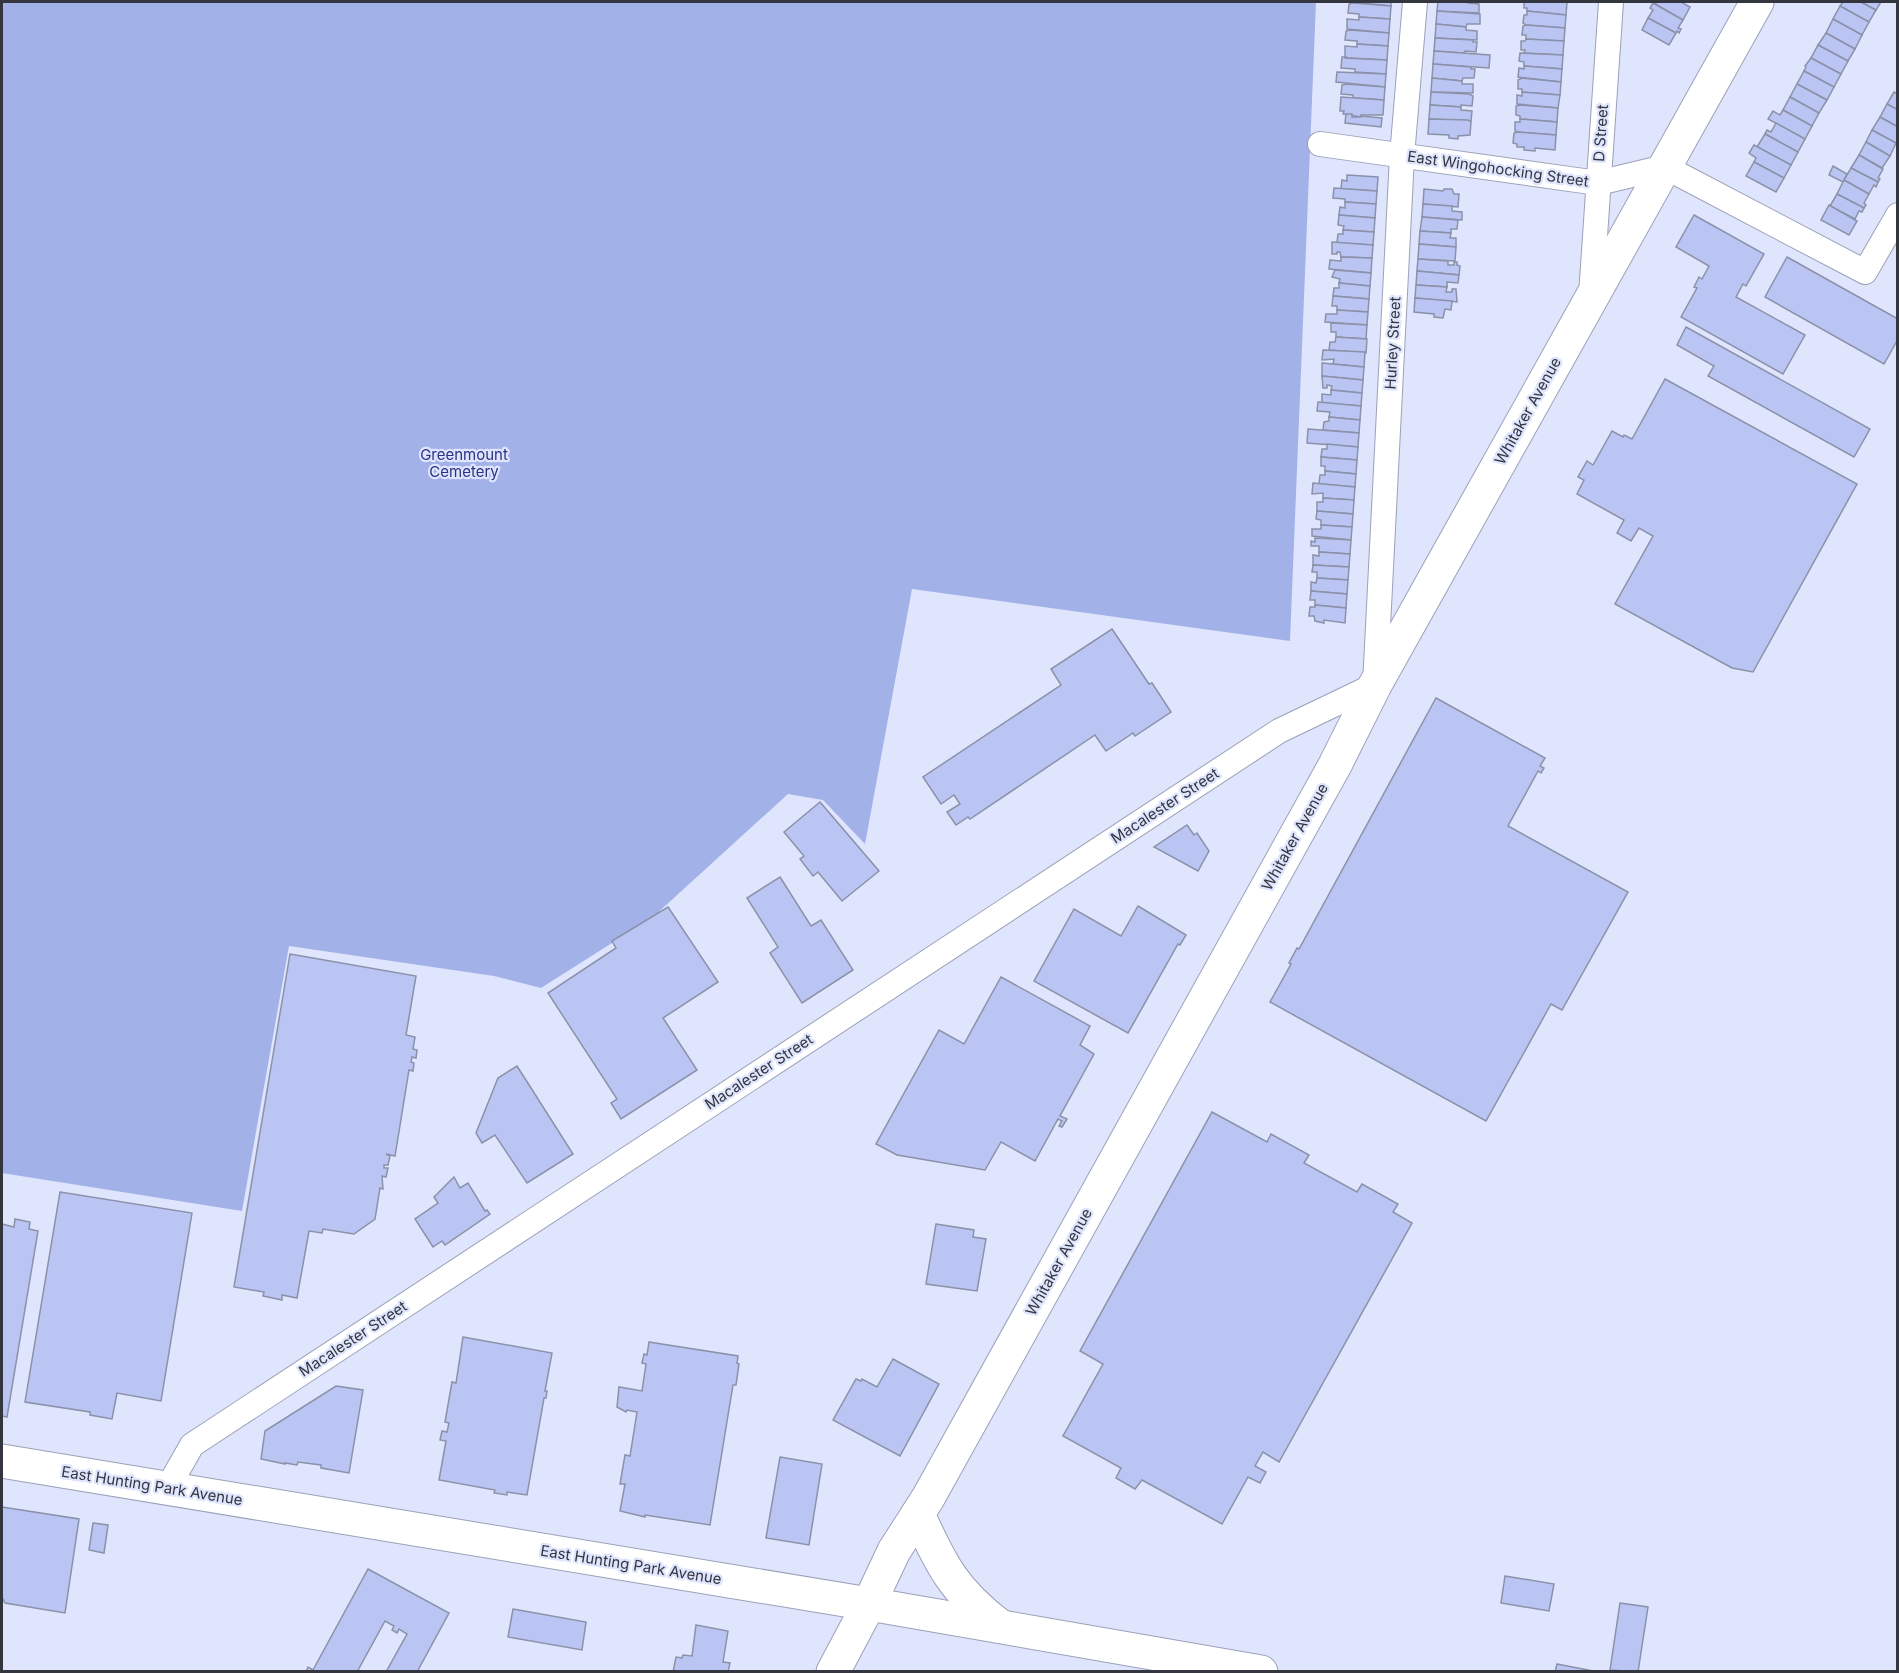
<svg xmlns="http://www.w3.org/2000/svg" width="1899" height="1673" viewBox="0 0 1899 1673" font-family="Inter,sans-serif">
	<rect width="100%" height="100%" fill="#dee5fd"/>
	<path fill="#a3b1e9" d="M2,2H1316L1290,641L912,589L865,844L823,800L788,794L653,917L541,988L494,976L289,946L242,1211L2,1173Z"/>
	<g fill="#bac5f3" stroke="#8b91a8" stroke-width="1.5">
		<path d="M1349,2H1391V6Z"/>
		<path d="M1438,2H1468V3L1479,4V13L1437,11Z"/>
		<path d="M1524,2H1567L1566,15L1527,11V8H1524Z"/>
		<path d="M1657,2H1681L1690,7L1683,20L1655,4Z"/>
		<path d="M1843,2H1861L1876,10L1869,22L1840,6Z"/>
		<path d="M1861,2H1881L1876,10Z"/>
		<path d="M1353,3L1391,6L1390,19L1359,17V14L1348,13L1349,4Z"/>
		<path d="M1653,3L1683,20L1678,28L1681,29L1679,33L1677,31L1676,33L1648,18L1653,10L1650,8Z"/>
		<path d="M1840,6L1869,22L1862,35L1833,19Z"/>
		<path d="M1437,11L1480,14V24H1467L1466,27L1436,24Z"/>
		<path d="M1527,11L1566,15L1565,28L1526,25L1523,23L1524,15H1527Z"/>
		<path d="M1359,17L1390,19L1389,33L1347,29V19L1359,20Z"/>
		<path d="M1648,18L1676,33L1669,45L1642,30Z"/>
		<path d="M1833,19L1862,35L1855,49L1826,33Z"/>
		<path d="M1436,24L1466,27V30L1477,31V40L1435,38Z"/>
		<path d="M1526,25L1565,28L1564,41L1526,39V35H1522L1523,26Z"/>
		<path d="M1350,30L1389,33L1388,46L1357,44V41L1345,40L1346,31Z"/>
		<path d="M1826,33L1855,49L1848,61L1818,45Z"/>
		<path d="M1435,38L1473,40V42H1477L1476,52L1465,51L1464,53L1434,51Z"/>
		<path d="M1526,39L1564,41L1563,55L1524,53L1525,50H1521V41H1525Z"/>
		<path d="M1357,44L1388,46L1387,60L1348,58L1345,56V46L1357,47Z"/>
		<path d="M1818,45L1848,61L1841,74L1811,58Z"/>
		<path d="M1434,51L1490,55L1489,68L1433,64Z"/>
		<path d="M1520,53L1563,55L1562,69L1524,66V62L1519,61Z"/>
		<path d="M1342,57H1345V58L1387,60L1386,74L1355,72V69L1341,68Z"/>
		<path d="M1811,58L1841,74L1834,87L1804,71L1806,67L1805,66Z"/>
		<path d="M1433,64L1471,67V69H1475L1474,78H1463L1462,81L1432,78Z"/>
		<path d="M1524,66L1562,69L1561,82L1518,77L1519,68L1524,69Z"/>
		<path d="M1804,71L1834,87L1827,100L1797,84Z"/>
		<path d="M1337,72L1386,74L1385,87L1336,82Z"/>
		<path d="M1432,78L1462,81V84H1473V93L1431,92Z"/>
		<path d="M1522,78L1561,82L1560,95L1522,92V89H1518V80Z"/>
		<path d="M1346,84L1385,87L1384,100L1353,98V95L1341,94L1342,85Z"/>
		<path d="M1797,84L1827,100L1819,113L1790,97Z"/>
		<path d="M1431,92L1469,94L1473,96L1472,106L1461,105V107L1430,105Z"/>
		<path d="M1522,92L1560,95L1558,108L1517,104V95L1522,96Z"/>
		<path d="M1894,92L1898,94V110L1887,104Z"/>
		<path d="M1341,97L1384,100L1383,115H1361V117L1343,114L1344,111H1340Z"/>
		<path d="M1790,97L1819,113L1812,126L1783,110Z"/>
		<path d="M1887,104L1898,110V127L1880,117Z"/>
		<path d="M1430,105L1461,107V110L1472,111L1471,121L1429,119Z"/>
		<path d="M1520,105L1558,108L1557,122L1520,119V116L1516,115V106Z"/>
		<path d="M1783,110L1812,126L1805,139L1768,119L1773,111L1780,115Z"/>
		<path d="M1346,114H1352V117H1361V116L1382,118L1381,127L1345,123Z"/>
		<path d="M1880,117L1898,127V140L1896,143L1872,130Z"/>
		<path d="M1429,119L1468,120L1471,122L1470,135L1458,136V139L1449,138V135L1428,134Z"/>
		<path d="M1520,119L1557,122L1556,135L1518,132L1515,131V122H1520Z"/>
		<path d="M1776,123L1805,139L1798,152L1765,134L1767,130L1771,132Z"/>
		<path d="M1872,130L1896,143L1890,156L1866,142Z"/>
		<path d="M1518,132L1556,135L1555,150L1535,148V151L1524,150V147H1517V144L1513,143L1514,133Z"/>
		<path d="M1765,134L1798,152L1791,165L1757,147Z"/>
		<path d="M1866,142L1890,156L1882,168L1859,155Z"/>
		<path d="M1754,145L1791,165L1784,178L1754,162L1756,158L1749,153Z"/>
		<path d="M1859,155L1883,169L1878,178L1880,179L1878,182L1851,168Z"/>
		<path d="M1754,162L1784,178L1776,192L1746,176Z"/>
		<path d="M1833,166L1847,174L1843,182L1829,175Z"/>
		<path d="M1851,168L1878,182L1876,187L1874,185L1869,194L1844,180Z"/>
		<path d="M1347,175L1378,177L1377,191L1341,189L1342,180L1347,181Z"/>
		<path d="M1844,180L1869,194L1864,203L1866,205L1864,208L1837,194Z"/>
		<path d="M1334,188L1377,191L1376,204L1345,202V199L1333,198Z"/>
		<path d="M1424,189L1443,191L1444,189H1452L1454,194H1459L1458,207L1423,204Z"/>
		<path d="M1837,194L1864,208L1862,212L1859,211L1855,219L1830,206Z"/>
		<path d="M1345,202L1376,204L1375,218L1339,215L1340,207L1345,208Z"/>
		<path d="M1423,204L1452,206V211L1462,212V220L1422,217Z"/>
		<path d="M1829,205L1857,221L1849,235L1821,220Z"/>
		<path d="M1339,215L1375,218L1374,232L1343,230L1344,226L1338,225Z"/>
		<path d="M1694,215L1764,254L1746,286L1743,284L1736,297L1805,335L1783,374L1681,317L1697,288L1694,287L1699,277L1702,279L1709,266L1676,247Z"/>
		<path d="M1422,217L1458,220L1457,229H1451V233L1420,231Z"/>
		<path d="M1343,230L1374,232L1373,245L1337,243L1338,234H1343Z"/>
		<path d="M1420,231L1451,233L1450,238H1456V247L1419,244Z"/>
		<path d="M1332,242L1373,245L1372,258L1341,257L1340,252H1337V254H1332Z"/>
		<path d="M1419,244L1456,247L1455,261L1418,259Z"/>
		<path d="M1341,257L1372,258L1371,273L1329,269L1330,260L1341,261Z"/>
		<path d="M1787,257L1898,319V339L1884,364L1765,297Z"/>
		<path d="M1418,259L1448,261V265H1454V262H1457V265L1460,266L1459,275L1417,271Z"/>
		<path d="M1335,270L1371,273L1370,286L1339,283L1340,279L1332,277Z"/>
		<path d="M1417,271L1459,275L1458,283L1447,282V287L1416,285Z"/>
		<path d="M1339,283L1370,286L1369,299L1333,296L1334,288H1339Z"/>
		<path d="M1416,285L1447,287L1446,292H1452V289H1456L1457,302L1415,298Z"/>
		<path d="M1333,296L1369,299L1368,312L1337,310V306H1332Z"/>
		<path d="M1415,298L1452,301L1451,310L1445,309L1443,318L1434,317V314L1414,312Z"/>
		<path d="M1337,310L1368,312L1367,325L1325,322L1326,314H1337Z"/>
		<path d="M1331,323L1367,325L1366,339L1336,337V332H1331Z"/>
		<path d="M1686,327L1870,429L1854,457L1708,376L1714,366L1677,345Z"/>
		<path d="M1336,337L1367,339L1366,353L1329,350L1330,342H1335Z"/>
		<path d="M1323,350L1365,352L1364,367L1333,364L1334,359L1322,360Z"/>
		<path d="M1322,363L1364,367L1363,380L1322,376Z"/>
		<path d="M1322,376L1363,380L1362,393L1331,390L1332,386L1327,385V388H1323Z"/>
		<path d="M1665,379L1857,484L1753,672L1732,668L1615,604L1653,536L1639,528L1631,541L1617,533L1624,520L1577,494L1584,480L1578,477L1587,461L1593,465L1612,431L1623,437L1624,435L1632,439Z"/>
		<path d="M1331,390L1362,393L1361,406L1322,403V394L1331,395Z"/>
		<path d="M1318,402L1361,406L1360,420L1329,417L1330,412L1317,411Z"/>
		<path d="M1329,417L1360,420L1359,433L1323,430L1324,422L1329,421Z"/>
		<path d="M1308,429L1359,433L1358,447L1307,443Z"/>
		<path d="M1327,444L1358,447L1357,460L1321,457L1322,449H1327Z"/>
		<path d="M1321,457L1357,460L1356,474L1325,471V466H1321Z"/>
		<path d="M1325,471L1356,474L1355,487L1319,484L1320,475H1325Z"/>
		<path d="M1313,483L1355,487L1354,500L1323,498V493L1312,494Z"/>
		<path d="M1323,498L1354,500L1353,514L1317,511V502H1323Z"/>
		<path d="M1317,511L1353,514L1352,527L1321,525V520L1316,519Z"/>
		<path d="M1321,525L1352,527L1351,540L1312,536V529H1321Z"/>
		<path d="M1315,538L1351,540L1350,554L1319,552V546H1311V541L1315,542Z"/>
		<path d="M1319,552L1350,554L1349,567L1313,565V555L1319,556Z"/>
		<path d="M1313,565L1349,567L1348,580L1317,578V572H1312Z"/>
		<path d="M1317,578L1348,580L1347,594L1311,591V582L1316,583Z"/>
		<path d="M1311,591L1347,594L1346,608L1315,605V600H1310Z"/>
		<path d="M1315,605L1346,608L1345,623L1324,620V623L1315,621L1314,616H1309L1310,607H1315Z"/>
		<path d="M1112,629L1149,684L1152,683L1171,712L1135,736L1133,733L1106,751L1095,735L970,819L968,817L956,825L947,812L960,804L954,795L941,804L923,777L1061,685L1051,669Z"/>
		<path d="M1436,698L1545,758L1540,766L1544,768L1541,773L1538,771L1508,826L1628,892L1562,1010L1551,1004L1486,1121L1270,1002L1291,964L1289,963L1297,948L1299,949Z"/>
		<path d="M820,802L879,871L842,901L818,872L813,876L800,859L804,856L784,832Z"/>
		<path d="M1187,825L1194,835L1197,833L1209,851L1198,871L1154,847Z"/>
		<path d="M780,877L811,926L821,920L853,970L802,1003L770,953L778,947L747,898Z"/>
		<path d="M1138,906L1186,935L1180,945L1178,944L1128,1033L1034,981L1074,909L1121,936Z"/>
		<path d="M668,907L718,982L663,1018L697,1070L621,1119L611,1103L617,1099L548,993L616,948L612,941Z"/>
		<path d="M290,954L416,976L406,1035L415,1037L413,1049L417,1050L416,1058L412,1057L411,1062L414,1063L413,1071L409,1070L395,1156L386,1154L390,1156L388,1165H384V1168H388L386,1177L382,1176L383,1189L380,1188L375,1219L354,1234L323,1229L322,1233L309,1231L297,1298L282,1295V1300L263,1296L264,1292L234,1287Z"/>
		<path d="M1001,977L1090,1026L1080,1045L1094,1054L1060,1116L1067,1119L1062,1127L1059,1126L1062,1121L1058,1119L1035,1161L1001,1142L985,1170L897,1155L876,1144L939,1030L964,1044Z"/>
		<path d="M517,1066L573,1154L527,1183L495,1135L482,1143L476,1133L498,1078Z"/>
		<path d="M1212,1112L1267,1142L1271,1134L1309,1155L1304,1163L1357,1192L1362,1184L1398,1204L1393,1212L1412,1223L1279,1462L1263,1452L1255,1466L1266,1472L1260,1483L1248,1477L1222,1524L1142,1480L1135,1489L1116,1478L1121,1468L1063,1436L1103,1364L1080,1351Z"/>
		<path d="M454,1177L460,1188L468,1183L485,1211L487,1210L490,1214L445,1245L442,1241L433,1247L415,1219L438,1203L434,1197Z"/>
		<path d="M60,1192L192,1213L161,1401L117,1393L112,1419L90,1415V1412L25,1402Z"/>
		<path d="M15,1219L30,1222L29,1229L38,1231L7,1417L2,1416V1224L14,1227Z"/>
		<path d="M936,1224L974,1230L973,1237L986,1239L977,1291L926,1284Z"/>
		<path d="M463,1337L552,1353L545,1391H547L546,1398H544L527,1495L507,1492V1495L494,1493L495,1490L439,1480L446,1441L440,1440L442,1431L447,1432L449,1423L445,1422L452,1382L456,1383Z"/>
		<path d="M649,1342L738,1356L737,1363L739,1364L736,1385H733L710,1525L645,1515V1517L620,1511L625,1484H620L625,1455L630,1456L637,1412L627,1410L626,1412L617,1407L619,1387L642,1391L646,1364L642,1363L644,1354L647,1355Z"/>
		<path d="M893,1359L939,1384L900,1456L833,1420L856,1379L861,1381L862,1379L877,1387Z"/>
		<path d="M336,1386L363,1390L349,1473L321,1468V1465L298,1462L297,1465L285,1463V1464L261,1459L265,1431Z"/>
		<path d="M780,1457L822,1464L809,1545L766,1538Z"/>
		<path d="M2,1507L79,1519L65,1613L5,1603L2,1597Z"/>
		<path d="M93,1523L108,1525L104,1553L89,1550Z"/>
		<path d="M368,1569L449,1613L417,1672H386L407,1634L399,1629L397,1633L392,1630L394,1626L385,1621L357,1672H306L308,1667L313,1670Z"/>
		<path d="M1505,1576L1554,1584L1549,1611L1501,1603Z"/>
		<path d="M1620,1603L1648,1607L1638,1672L1610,1670Z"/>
		<path d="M513,1609L586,1622L582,1650L508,1637Z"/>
		<path d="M696,1625L728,1631L723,1662L730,1663L728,1672H673L676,1657L682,1658L683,1655L692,1656Z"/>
		<path d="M1557,1664L1588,1670L1598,1672H1555Z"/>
	</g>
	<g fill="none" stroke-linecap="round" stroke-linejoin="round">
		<defs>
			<g id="minor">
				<path d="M1320,144L1598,183L1665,167L1865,272L1898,215"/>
				<path d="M1591,295L1611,2"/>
				<path d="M167,1489L192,1445L1279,731L1375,685L1402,156L1415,2"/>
			</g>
			<g id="secondary">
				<path d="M2,1461L869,1604L1261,1672"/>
				<path d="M918,1514C941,1565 954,1591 1000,1626"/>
				<path d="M833,1672L869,1604L894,1551L928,1498L1335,765L1375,685L1757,2"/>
			</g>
		</defs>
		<use href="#minor" stroke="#9ba1b8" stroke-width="26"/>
		<use href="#secondary" stroke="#9ba1b8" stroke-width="35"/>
		<use href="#minor" stroke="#fff" stroke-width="24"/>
		<use href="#secondary" stroke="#fff" stroke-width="33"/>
	</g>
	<g text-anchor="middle" stroke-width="4.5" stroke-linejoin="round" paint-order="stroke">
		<g font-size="15" fill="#33353f" stroke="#dee5fd">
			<text transform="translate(1601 133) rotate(-86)" y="5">D Street</text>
			<text transform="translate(1498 169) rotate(8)" y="5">East Wingohocking Street</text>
			<text transform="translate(1393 343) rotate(-87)" y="5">Hurley Street</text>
			<text transform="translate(1528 411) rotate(-61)" y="5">Whitaker Avenue</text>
			<text transform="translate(1165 806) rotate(-33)" y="5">Macalester Street</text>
			<text transform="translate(1295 837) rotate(-61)" y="5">Whitaker Avenue</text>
			<text transform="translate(759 1072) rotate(-33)" y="5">Macalester Street</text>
			<text transform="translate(1059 1262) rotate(-61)" y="5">Whitaker Avenue</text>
			<text transform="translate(353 1339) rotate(-33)" y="5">Macalester Street</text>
			<text transform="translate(152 1486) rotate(9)" y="5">East Hunting Park Avenue</text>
			<text transform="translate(631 1565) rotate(9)" y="5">East Hunting Park Avenue</text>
		</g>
		<g font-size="15" fill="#2b3285" stroke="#dee5fd">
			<text x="464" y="460">Greenmount<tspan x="464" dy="17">Cemetery</tspan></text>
		</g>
	</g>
	<rect width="1899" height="1673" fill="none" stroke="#33353f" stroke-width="6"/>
</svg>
